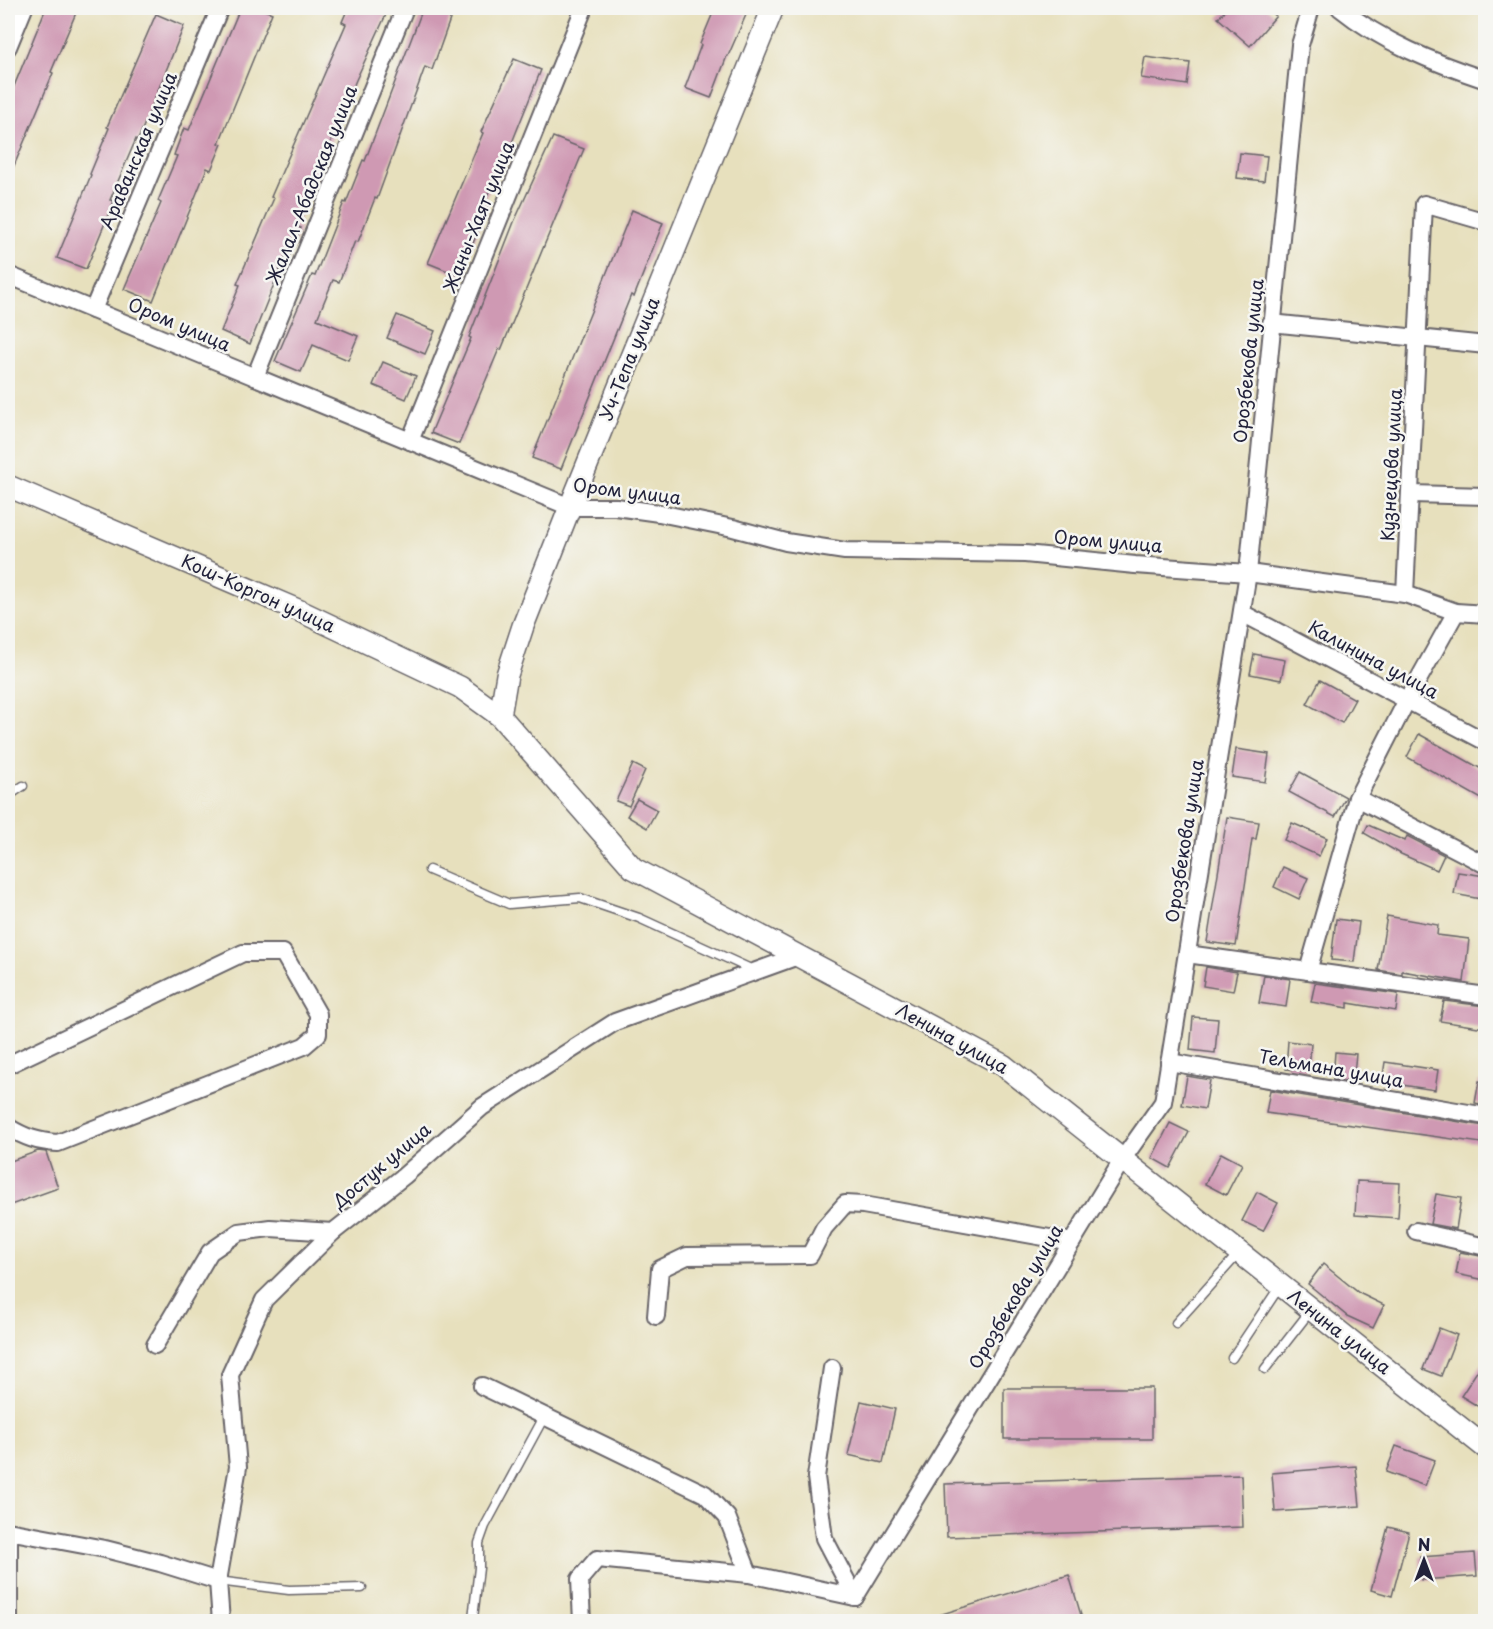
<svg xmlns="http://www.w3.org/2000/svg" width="1493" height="1629" viewBox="0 0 1493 1629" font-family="'Playpen Sans',sans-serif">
	<rect width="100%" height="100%" fill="#f6f6f2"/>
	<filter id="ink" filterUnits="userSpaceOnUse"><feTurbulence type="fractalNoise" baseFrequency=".0167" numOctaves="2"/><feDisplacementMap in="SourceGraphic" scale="12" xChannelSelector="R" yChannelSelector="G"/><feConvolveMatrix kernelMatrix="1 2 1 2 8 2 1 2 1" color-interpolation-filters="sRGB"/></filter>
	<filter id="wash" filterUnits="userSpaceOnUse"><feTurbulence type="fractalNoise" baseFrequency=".008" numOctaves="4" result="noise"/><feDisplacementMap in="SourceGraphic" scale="24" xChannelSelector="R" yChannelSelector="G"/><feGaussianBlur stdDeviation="1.35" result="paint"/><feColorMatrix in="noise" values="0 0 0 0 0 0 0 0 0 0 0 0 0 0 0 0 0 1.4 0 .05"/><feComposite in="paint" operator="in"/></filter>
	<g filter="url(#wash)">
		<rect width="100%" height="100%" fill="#e7e0bd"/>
		<g id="blocks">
			<g fill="#cf99b3">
				<path d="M46,8H78L51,72L53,73L8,180V101Z"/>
				<path d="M240,8H258L272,13L219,143L222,144L211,170L207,168L153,301L124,289L161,203L158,201L177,156L174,155L184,128L189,130Z"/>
				<path d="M348,8H389L356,80L296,226L301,228L288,259L285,257L250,344L221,331L240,285L237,284L274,198L271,197L346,24L342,22Z"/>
				<path d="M423,8H454L432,70L425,67L377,199L375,198L358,242L355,241L339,282L333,280L317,319L358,336L348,360L313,345L301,372L275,361L312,275L315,276L344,202L346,203L363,160L365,161Z"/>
				<path d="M715,8H749L728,56H727L711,98L685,88L701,45L700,44Z"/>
				<path d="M1228,8H1266L1276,16L1250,46L1218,18Z"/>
				<path d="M156,14L184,26L138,140L136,139L110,200L114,201L86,269L57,258L91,175L90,174L109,128L107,127Z"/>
				<path d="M1145,57L1190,63L1187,85L1141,78Z"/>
				<path d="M514,59L541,70L511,145L509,144L485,201L489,203L460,276L428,263L483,133L481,132Z"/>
				<path d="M553,137L584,149L501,350L499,349L459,444L431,433L471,338L469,337L514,222Z"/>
				<path d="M1240,153L1267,156L1264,181L1237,178Z"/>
				<path d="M632,210L663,223L634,297L631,295L561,469L532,458Z"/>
				<path d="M397,315L435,331L425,354L387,338Z"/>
				<path d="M383,362L416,376L406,399L373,385Z"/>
				<path d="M1254,654L1285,660L1281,680L1250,674Z"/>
				<path d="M1320,680L1355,699L1342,723L1307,704Z"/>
				<path d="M1419,734L1485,771V801L1407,757Z"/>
				<path d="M1236,749L1269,754L1265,782L1232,777Z"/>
				<path d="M633,764L645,770L629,806L616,801Z"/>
				<path d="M1300,772L1346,797L1335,817L1289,792Z"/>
				<path d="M637,799L657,810L647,828L627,816Z"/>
				<path d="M1227,817L1259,822L1256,839H1252L1236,946L1207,942Z"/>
				<path d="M1292,823L1327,838L1319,856L1284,840Z"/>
				<path d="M1368,825L1405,841L1407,836L1444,855L1437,870L1401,854L1364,833Z"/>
				<path d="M1283,867L1308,878L1299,899L1274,887Z"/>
				<path d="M1458,872L1485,876L1481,899L1454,894Z"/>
				<path d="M1387,916L1438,925L1437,935L1469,939L1464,982L1402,971V974L1378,970Z"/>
				<path d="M1336,919L1359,922L1354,962L1331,960Z"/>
				<path d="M1206,967L1237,972L1233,991L1203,986Z"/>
				<path d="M1264,975L1290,979L1286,1007L1259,1003Z"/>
				<path d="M1315,983L1398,994L1396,1011L1348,1003V1008L1311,1002Z"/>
				<path d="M1444,1001L1485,1006V1028L1440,1021Z"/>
				<path d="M1193,1017L1218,1019L1215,1053L1190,1050Z"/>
				<path d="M1288,1041L1311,1044L1309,1071L1286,1069Z"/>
				<path d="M1335,1052L1356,1054L1353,1083L1333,1079Z"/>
				<path d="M1385,1062L1438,1070L1435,1090L1382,1082Z"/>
				<path d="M1187,1076L1210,1080L1205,1109L1182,1105Z"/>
				<path d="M1479,1081L1485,1082V1105L1475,1103Z"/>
				<path d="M1270,1090L1484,1126L1481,1143L1266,1113Z"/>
				<path d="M1170,1123L1189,1132L1170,1168L1152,1158Z"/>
				<path d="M38,1151L46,1152L58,1188L8,1206V1162Z"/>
				<path d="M1221,1153L1242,1164L1226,1195L1205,1184Z"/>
				<path d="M1357,1181L1400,1183L1398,1218L1355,1215Z"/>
				<path d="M1257,1192L1278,1203L1263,1231L1242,1221Z"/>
				<path d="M1436,1194L1461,1198L1456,1229L1430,1224Z"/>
				<path d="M1460,1252L1485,1257V1280L1456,1274Z"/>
				<path d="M1323,1264L1359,1293L1384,1305L1373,1328L1347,1316L1308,1284Z"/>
				<path d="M1439,1328L1457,1335L1441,1376L1423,1369Z"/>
				<path d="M1485,1359V1397L1479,1407L1461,1396Z"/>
				<rect x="1004" y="1388" width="148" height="51"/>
				<path d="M861,1401L895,1409L883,1463L848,1455Z"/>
				<path d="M1396,1446L1435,1460L1425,1486L1386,1472Z"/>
				<path d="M1356,1466L1360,1506L1275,1512L1272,1473Z"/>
				<path d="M1241,1475L1243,1527L947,1537L945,1484Z"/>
				<path d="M1388,1527L1409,1532L1392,1596L1371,1590Z"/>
				<path d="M1475,1553L1477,1576L1421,1580L1420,1557Z"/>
				<path d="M1069,1575L1083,1622H929V1618Z"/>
			</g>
		</g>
	</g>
	<g filter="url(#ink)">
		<use href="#blocks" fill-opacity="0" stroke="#676468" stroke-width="1.5"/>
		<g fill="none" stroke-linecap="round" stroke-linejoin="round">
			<defs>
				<g id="service">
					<path d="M8,796L23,786"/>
					<path d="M429,870L509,904L580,898L639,918L755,971"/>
					<path d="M1176,1323L1239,1253"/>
					<path d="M1232,1358L1280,1286"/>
					<path d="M1265,1369L1311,1310"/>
					<path d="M218,1581L289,1590L362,1588"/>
					<path d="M473,1618L479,1568V1543L485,1526L544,1417"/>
				</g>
				<g id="minor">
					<path d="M1340,8C1382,42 1435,63 1486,80"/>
					<path d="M8,47L24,8"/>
					<path d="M8,275L570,507H616L659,513L733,528L786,542L845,551L1025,554L1135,565L1248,573L1405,594L1456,612L1486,614"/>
					<path d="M93,310L220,8"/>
					<path d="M1271,323L1486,345"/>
					<path d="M255,377L405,8"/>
					<path d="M410,441L584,8"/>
					<path d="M1411,494L1486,496"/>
					<path d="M1405,594L1424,204L1486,222"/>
					<path d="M1242,613L1486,742"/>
					<path d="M1357,798L1486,865"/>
					<path d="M1187,954L1486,996"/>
					<path d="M1308,971L1357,798L1407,700L1456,612"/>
					<path d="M1169,1062L1486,1116"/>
					<path d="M8,1065L243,953H283L318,1014V1034L304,1046L58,1143C38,1142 24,1137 8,1127"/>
					<path d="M1416,1231L1486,1247"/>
					<path d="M656,1316L660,1269L687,1256L810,1255L824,1228L845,1204L863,1205L1072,1242"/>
					<path d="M155,1345L210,1252L239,1232L270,1228L333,1232"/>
					<path d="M832,1368L816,1477L824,1538L855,1597"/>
					<path d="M482,1386L705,1494L727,1517L749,1574"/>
					<path d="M8,1531L105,1549L160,1563L218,1581"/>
					<path d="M9,1532V1622"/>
					<path d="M855,1597L1122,1160L1163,1102L1248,573L1300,45L1311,8"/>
					<path d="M221,1622L218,1581L238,1467L230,1375L264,1300L333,1232L404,1176L482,1107L615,1022L798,956"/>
					<path d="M582,1622L580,1579L597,1559L749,1574L855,1597"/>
				</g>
				<g id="tertiary">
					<path d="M8,486L300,611L460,687L500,716L633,868L1003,1065L1486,1448"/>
					<path d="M500,716L507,675L523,626L570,507L773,8"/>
				</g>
			</defs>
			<use href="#service" stroke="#676468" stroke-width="11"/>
			<use href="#minor" stroke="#676468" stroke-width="20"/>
			<use href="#tertiary" stroke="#676468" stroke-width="24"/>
			<use href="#service" stroke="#fff" stroke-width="8"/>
			<use href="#minor" stroke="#fff" stroke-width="16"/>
			<use href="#tertiary" stroke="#fff" stroke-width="21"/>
		</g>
	</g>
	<g text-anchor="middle" stroke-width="5" stroke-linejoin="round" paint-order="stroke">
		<g font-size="18" fill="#22223b" stroke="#f6f6f2">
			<text transform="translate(139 151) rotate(-67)" y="6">Араванская улица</text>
			<text transform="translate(312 185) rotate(-68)" y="6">Жалал-Абадская улица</text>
			<text transform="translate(479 217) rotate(-68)" y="6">Жаны-Хаят улица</text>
			<text transform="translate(179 325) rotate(23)" y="6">Ором улица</text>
			<text transform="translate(630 359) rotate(-68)" y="6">Уч-Тепа улица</text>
			<text transform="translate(1249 361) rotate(-84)" y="6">Орозбекова улица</text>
			<text transform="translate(1392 465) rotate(-87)" y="6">Кузнецова улица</text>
			<text transform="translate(627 492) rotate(7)" y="6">Ором улица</text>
			<text transform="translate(1108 542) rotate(5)" y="6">Ором улица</text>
			<text transform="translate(258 594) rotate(24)" y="6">Кош-Коргон улица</text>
			<text transform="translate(1373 660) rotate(28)" y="6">Калинина улица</text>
			<text transform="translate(1185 841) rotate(-81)" y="6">Орозбекова улица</text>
			<text transform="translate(952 1039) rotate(29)" y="6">Ленина улица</text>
			<text transform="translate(1331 1069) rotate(10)" y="6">Тельмана улица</text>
			<text transform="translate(382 1166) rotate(-40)" y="6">Достук улица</text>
			<text transform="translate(1016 1297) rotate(-59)" y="6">Орозбекова улица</text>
			<text transform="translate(1339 1332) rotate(38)" y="6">Ленина улица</text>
		</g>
	</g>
	<rect width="1493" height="1629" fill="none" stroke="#f6f6f2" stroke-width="30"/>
	<g transform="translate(1424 1560)" stroke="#f6f6f2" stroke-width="4.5" paint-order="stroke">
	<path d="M0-4.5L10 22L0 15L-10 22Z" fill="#22223b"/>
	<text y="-9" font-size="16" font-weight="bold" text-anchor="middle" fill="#22223b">N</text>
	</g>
</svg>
